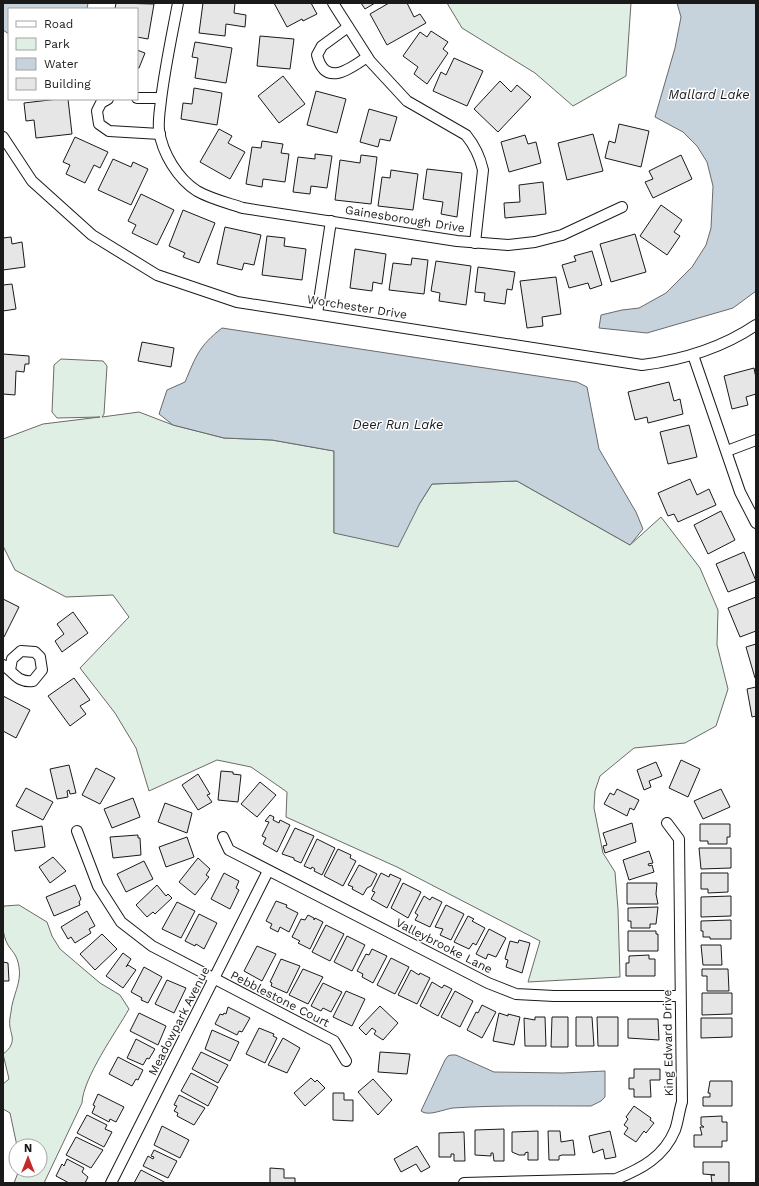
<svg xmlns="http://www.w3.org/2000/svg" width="759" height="1186" viewBox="0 0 759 1186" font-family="'Work Sans',sans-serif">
	<rect width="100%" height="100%" fill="#fff"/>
	<g fill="#e0efe3" stroke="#6a6a6a">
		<path d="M447,3H631L626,76L573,106L535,73L462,28Z"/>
		<path d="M61,359L103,361L107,366L104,414L102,417L139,412L173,425L224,438L272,440L334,451V533L420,503L432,484L517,481L630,545L661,517L700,568L718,610L717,645L728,689L716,726L685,743L634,748L600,776L595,791L594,808L603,853L615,872L618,909L620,977L528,982L540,941L397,867L286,817L287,792L251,767L217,760L149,791L136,748L115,713L80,668L129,617L113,595L66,597L15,570L3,546V439L43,424L100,417L57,418L52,412L54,365Z"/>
		<path d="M19,905L47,922L52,936L60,949L100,983L120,995L129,1009C116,1032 83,1078 82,1103L44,1183H14L19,1170H40V1146H17L10,1113L3,1109V1084L9,1079L3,1054C6,1052 10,1048 11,1045C14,1038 11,1034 10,1027C9,1023 10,1017 11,1012C12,997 22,982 19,967C17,955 14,954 8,945C2,935 1,917 4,906Z"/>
	</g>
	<g fill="#c6d2dc" stroke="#6a6a6a">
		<path d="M3,3H88L87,9H9V34L3,30Z"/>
		<path d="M677,3H756V291L733,308L647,333L599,328L601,315L622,310L639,308L666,293L692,267L706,245L711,228L713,186L707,162L697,146L683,132L655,117L675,48L681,17Z"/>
		<path d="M222,328L577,382L587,387L599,449L636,512L643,529L630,545L517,481L432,484L420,503L398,547L334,533V451L272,440L224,438L173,425L159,414L167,390L185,382C196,356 199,346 222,328Z"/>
		<path d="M451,1055H456L494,1072L563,1073L605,1071V1097L601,1101L591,1106C545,1106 498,1105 453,1108C444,1109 428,1117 421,1111L445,1060L448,1056Z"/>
	</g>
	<g fill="#e6e6e6" stroke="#1a1a1a">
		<path d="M116,3L154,4L148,39L137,37V9H115Z"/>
		<path d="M203,3H235L234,13L246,15L245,27L226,24L225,36L199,33Z"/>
		<path d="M274,3H311L317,14L303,21L302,19L287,27Z"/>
		<path d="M361,3H375L365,9Z"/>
		<path d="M389,3H407L414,17L420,14L426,23L387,45L370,14Z"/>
		<path d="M431,31L448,42L443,49L448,53L427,84L414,74L418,67L403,56L420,32L427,37Z"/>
		<path d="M260,36L294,39L290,69L257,66Z"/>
		<path d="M195,42L232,48L226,83L195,78L198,58L192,57Z"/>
		<path d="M137,50L145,53L139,68H137Z"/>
		<path d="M454,58L483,71L467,106L433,91L441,72L446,75Z"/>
		<path d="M283,76L305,104L279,123L258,96Z"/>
		<path d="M500,81L511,92L517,85L531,97L498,132L474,109Z"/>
		<path d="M194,88L222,93L217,125L181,119L183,103L192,104Z"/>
		<path d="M316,91L346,99L337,133L307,125Z"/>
		<path d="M58,99H68L72,134L36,138L34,120L26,121L24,103Z"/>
		<path d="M369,109L397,117L390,141L380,139L378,147L360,142Z"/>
		<path d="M619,124L649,131L641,167L605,158L609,141L615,143Z"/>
		<path d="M219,129L232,136L228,143L245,152L230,179L200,162Z"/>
		<path d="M593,134L603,171L567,180L558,143Z"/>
		<path d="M525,135L528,144L536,142L541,163L509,172L501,142Z"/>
		<path d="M75,137L108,152L100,168L94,165L85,183L66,174L70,165L63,162Z"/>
		<path d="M262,141L283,144L281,153L289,154L285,182L263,179L262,187L246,184L252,147L261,148Z"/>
		<path d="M315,154L332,156L327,188L311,186L310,194L293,192L298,157L315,159Z"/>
		<path d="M361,155L377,157L371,204L335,200L340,160L360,163Z"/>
		<path d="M681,155L692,179L653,198L645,182L653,179L649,171Z"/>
		<path d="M113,159L131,167L133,162L148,169L131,205L98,190Z"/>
		<path d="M427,169L462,173L457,217L441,214L443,202L423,199Z"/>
		<path d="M391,170L418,174L413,210L378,206L382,177L390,178Z"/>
		<path d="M543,182L546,214L505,218L504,203L520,202L519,185Z"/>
		<path d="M141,194L174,210L157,245L132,233L136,225L128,221Z"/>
		<path d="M661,205L682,220L674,232L680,236L667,255L640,236Z"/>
		<path d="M183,210L215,223L199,263L183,257L185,253L169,246Z"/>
		<path d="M225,227L261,235L254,265L244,263L242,270L217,264Z"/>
		<path d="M635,234L646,272L611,282L600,244Z"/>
		<path d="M267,236L285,238L284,246L306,249L302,280L262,275Z"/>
		<path d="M11,237L12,244L22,242L25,267L3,270V238Z"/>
		<path d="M355,249L386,254L382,284L373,282L372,291L350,288Z"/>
		<path d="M592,251L602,285L590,289L588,283L569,288L562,265L576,261L574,256Z"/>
		<path d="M412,258L428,260L424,294L389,290L393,263L411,265Z"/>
		<path d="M436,261L471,266L466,305L439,301L440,293L431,291Z"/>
		<path d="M478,267L515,272L512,290L507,289L505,304L484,301L485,293L475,292Z"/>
		<path d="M556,277L561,314L542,317L543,326L527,328L520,281Z"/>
		<path d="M12,284L16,309L3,311V285Z"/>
		<path d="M142,342L174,348L171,367L138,361Z"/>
		<path d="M3,354L29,356V364H25L24,372L16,371L15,395L3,394Z"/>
		<path d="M754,368L756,378V394L746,397L748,405L732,409L724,376Z"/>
		<path d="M669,382L674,401L680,399L683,414L648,423L647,417L635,420L628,392Z"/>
		<path d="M689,425L697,457L668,464L660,432Z"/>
		<path d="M690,479L697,495L709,489L716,505L678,522L674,514L668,516L658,493Z"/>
		<path d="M721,511L735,540L708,554L694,525Z"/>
		<path d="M744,552L756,581L728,592L716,564Z"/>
		<path d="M756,597V631L740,637L728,608Z"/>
		<path d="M3,599L19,607L4,637L3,636Z"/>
		<path d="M73,612L88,633L62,652L55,641L64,634L57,624Z"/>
		<path d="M756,644V678H755L746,647Z"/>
		<path d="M74,678L90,700L80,706L86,714L70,726L48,696Z"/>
		<path d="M756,687V716L752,717L747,689Z"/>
		<path d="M3,696L30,710L16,738L3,731Z"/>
		<path d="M681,760L700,769L688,797L669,788Z"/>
		<path d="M656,762L662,776L649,781L651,787L644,790L637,770Z"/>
		<path d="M69,765L76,793L70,794L69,790L67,791L68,797L57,799L50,769Z"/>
		<path d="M96,768L115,778L100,804L82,795Z"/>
		<path d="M221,771L233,772V774L241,775L238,802L218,800Z"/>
		<path d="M198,774L210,794L207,795L212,802L198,810L182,785Z"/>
		<path d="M260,782L276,795L257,817L241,804Z"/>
		<path d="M26,788L53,802L43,820L16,806Z"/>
		<path d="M617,789L639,800L634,810L630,808L627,816L604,804L610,793L614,795Z"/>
		<path d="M721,789L730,807L703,819L694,801Z"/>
		<path d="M133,798L140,817L112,828L104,809Z"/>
		<path d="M165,803L192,813L187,833L158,822Z"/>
		<path d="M270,815L274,817L273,820L279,823L280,820L290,825L277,852L263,844L266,838L262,836L269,822L265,821Z"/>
		<path d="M632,823L636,842L605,853L603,846L607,845L603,833Z"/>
		<path d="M700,824H730V837H727V844H708V841H700Z"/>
		<path d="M42,826L45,847L15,851L12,831Z"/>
		<path d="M295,828L314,836L301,863L294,860V858L282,854Z"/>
		<path d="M138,835V838H140L141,855L113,858L110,837Z"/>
		<path d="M187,837L194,857L166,867L159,847Z"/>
		<path d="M317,839L335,848L322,875L314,871L315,869L312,867L311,869L304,866Z"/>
		<path d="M699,848H731V868L701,869Z"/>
		<path d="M338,849L351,855L350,858L356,861L343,886L324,876Z"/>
		<path d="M649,851L653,863L648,864L649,866L652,865L654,872L629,880L623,860Z"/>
		<path d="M53,857L66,871L50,883L39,867Z"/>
		<path d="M198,858L210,869L206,875L209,877L195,895L179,882Z"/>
		<path d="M144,861L153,879L126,892L117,874Z"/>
		<path d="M359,865L377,874L371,886L367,888L363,895L352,889L353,887L348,885Z"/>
		<path d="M224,873L239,881L236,888L239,890L230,909L211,899Z"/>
		<path d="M381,873L389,877L390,874L401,879L387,908L371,899L375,892L372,891Z"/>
		<path d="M701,873H728V892L708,893V889H701Z"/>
		<path d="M403,883L421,892L408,918L391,908Z"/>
		<path d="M627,883H657L656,894L658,904H627Z"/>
		<path d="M75,885L81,899L79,902L80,905L54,916L46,897Z"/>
		<path d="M157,885L166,896L168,894L172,898L155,914L153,912L147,917L136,905Z"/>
		<path d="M424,896L430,900L432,897L442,902L430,927L415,920L418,915L415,913Z"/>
		<path d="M731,896V916L701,917V897Z"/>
		<path d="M276,901L287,905L286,907L298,913L289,932L280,927L278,932L270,928L272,924L266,921Z"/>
		<path d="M177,902L195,911L181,938L162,929Z"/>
		<path d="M446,905L464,914L451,940L440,935L443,929L435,927Z"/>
		<path d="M658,907L656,924H650V928H631V921H628V908Z"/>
		<path d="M87,911L95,926L89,929L91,933L75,943L71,937L68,939L61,927Z"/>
		<path d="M199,914L217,923L204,949L196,944L195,946L185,941Z"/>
		<path d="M308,915L314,918V920L315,918L323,922L310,949L298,943L300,941L292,937L301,919L305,920Z"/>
		<path d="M468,916L474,919L472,921L485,928L476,945L473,943L469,949L454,942Z"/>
		<path d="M731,920V939H710V937H703V931H701V921Z"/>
		<path d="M326,925L344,934L330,961L312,952Z"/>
		<path d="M489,929L506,938L496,957L488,954L486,959L476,954Z"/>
		<path d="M628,931H656V934H658V951H628Z"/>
		<path d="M102,934L117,949L95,970L80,954Z"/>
		<path d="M347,936L365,945L352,971L334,962Z"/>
		<path d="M519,940L530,943L522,973L506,967L508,960L505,959L510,941L518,943Z"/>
		<path d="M701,945H721L722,965H703Z"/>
		<path d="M257,946L276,954L262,981L244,971Z"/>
		<path d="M372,949L387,956L373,983L362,977L363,974L357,971L366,954L369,955Z"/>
		<path d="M123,953L131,959L126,967L128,965L136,970L123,988L106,976Z"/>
		<path d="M649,955V959H655V976H626V963H629V956Z"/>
		<path d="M391,958L409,967L395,994L377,985Z"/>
		<path d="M281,959L300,966L287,993L271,986L272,983L270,982Z"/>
		<path d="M3,962L8,963L9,981H3Z"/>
		<path d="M144,967L162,977L148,1003L141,1000L142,998L131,992Z"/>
		<path d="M303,969L323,977L308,1004L289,995Z"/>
		<path d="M702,969H728L729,991H707V976H702Z"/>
		<path d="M411,970L419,975L420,973L430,978L417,1004L398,995Z"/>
		<path d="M167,980L186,988L174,1013L155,1004Z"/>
		<path d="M432,982L442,988L444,985L452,989L438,1016L420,1006Z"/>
		<path d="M323,983L342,992L331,1012L323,1008L321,1011L311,1006Z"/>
		<path d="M346,991L365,999L352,1026L333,1017Z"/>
		<path d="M455,991L473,1001L460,1027L441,1017Z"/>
		<path d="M702,993H732V1014L702,1015Z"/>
		<path d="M482,1005L496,1012L482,1038L467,1030L476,1012L478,1013Z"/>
		<path d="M380,1006L398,1023L383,1040L374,1034L376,1031L372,1028L366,1035L359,1028Z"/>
		<path d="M228,1007L250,1018L242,1032L239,1031L237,1035L215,1024L220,1014L223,1015L224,1013L226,1014Z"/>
		<path d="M139,1013L166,1026L158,1045L130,1031Z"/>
		<path d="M499,1013L508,1016V1014L520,1017L514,1045L493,1041Z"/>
		<path d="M535,1017H545L546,1046H525L524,1018L535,1020Z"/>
		<path d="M552,1017H568V1047H551Z"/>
		<path d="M576,1017H592L594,1046H576Z"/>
		<path d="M597,1017H618V1046H598Z"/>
		<path d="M701,1018H732V1037L701,1038Z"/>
		<path d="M628,1019H658L659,1040L628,1038Z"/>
		<path d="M259,1028L274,1034L273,1036L277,1038L265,1063L246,1054Z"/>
		<path d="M212,1030L239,1042L230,1061L205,1049Z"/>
		<path d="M283,1038L300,1048L287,1073L268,1065Z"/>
		<path d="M136,1039L155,1049L149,1059L147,1058L143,1065L127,1058Z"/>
		<path d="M201,1052L228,1065L218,1083L192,1069Z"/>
		<path d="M380,1052L410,1054L407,1074L378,1072Z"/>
		<path d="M118,1057L143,1070L138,1080L136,1079L132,1086L109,1074Z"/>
		<path d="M634,1069H660V1080H650L651,1097H634V1089H629V1078H634Z"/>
		<path d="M191,1073L218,1087L208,1106L181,1091Z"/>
		<path d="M311,1078L315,1082L317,1080L325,1088L305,1106L294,1093Z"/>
		<path d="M373,1079L392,1100L378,1115L358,1092Z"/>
		<path d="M710,1081H732V1106H703V1097H710V1093H708Z"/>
		<path d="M333,1093H344V1100H353V1121L333,1120Z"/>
		<path d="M98,1094L124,1107L116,1122L110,1119L109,1122L92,1113L95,1106L93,1105Z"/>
		<path d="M179,1095L205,1108L194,1125L177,1116L178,1113L174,1111L177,1106L174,1105Z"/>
		<path d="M634,1106L651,1118L650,1120L654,1123L646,1133L644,1131L636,1142L624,1134L628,1128L624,1125L628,1119L626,1117Z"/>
		<path d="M87,1115L107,1125L105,1129L112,1132L104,1147L77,1133Z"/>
		<path d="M722,1116V1122H727V1141H722V1147H694V1135H702L700,1127H704L701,1125V1117Z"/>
		<path d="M162,1126L189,1140L180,1158L154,1145Z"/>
		<path d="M504,1129V1161H494L493,1153H491V1156L475,1155V1130Z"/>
		<path d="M538,1131V1160H528V1152L525,1153V1155H519L512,1152V1132Z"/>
		<path d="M548,1131H560L561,1142L573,1140L575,1155H562L559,1156V1160H549Z"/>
		<path d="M610,1131L616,1157L605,1159L603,1149L593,1153L589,1136Z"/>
		<path d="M464,1132L465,1161H454V1154H451V1157H439V1133Z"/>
		<path d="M76,1137L103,1150L91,1168L66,1155Z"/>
		<path d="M417,1146L430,1167L421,1172L416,1164L401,1172L394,1159Z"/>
		<path d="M154,1150L177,1161L168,1178L143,1166L148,1156L153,1159L154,1157L151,1156Z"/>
		<path d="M67,1159L84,1168L82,1172L88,1177L85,1183H69L56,1176L62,1164L64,1166Z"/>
		<path d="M703,1162H729V1183H712L711,1175H715L703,1174Z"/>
		<path d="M270,1168L284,1169V1178H295V1183H270Z"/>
		<path d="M141,1170L166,1183H134Z"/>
	</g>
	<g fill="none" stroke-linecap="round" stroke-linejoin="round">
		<defs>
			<g id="street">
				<path d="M178,3C172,35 165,67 161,100C160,110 158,120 159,130C162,153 178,179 197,191C211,199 228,203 243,208L457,241L508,245L535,242L562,235L622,207"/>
				<path d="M333,3L370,61L407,101L466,135C475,146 480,157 483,170L475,243"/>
				<path d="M348,27L322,46L317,55C325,87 349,70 367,57"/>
				<path d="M137,98H161"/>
				<path d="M108,99L101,103L97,111L99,124L109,131L160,134"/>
				<path d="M3,137L32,181L92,235L157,275L237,302L642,365C682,360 722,348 756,325"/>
				<path d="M317,314L331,221"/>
				<path d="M693,355L740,492L756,523"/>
				<path d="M727,451L756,440"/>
				<path d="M3,665C14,672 17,683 33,681L42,670L40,657L35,652L21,651L12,659L10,670"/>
				<path d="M77,831L98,886L121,922L152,946L334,1041L346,1061"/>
				<path d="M223,837L229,850L488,983L516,994L554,996H680"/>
				<path d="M111,1183L268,871"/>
				<path d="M464,1183L616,1179C641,1169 664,1157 675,1130C678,1122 679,1111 682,1102L679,839L667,823"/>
			</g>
		</defs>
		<use href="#street" stroke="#1a1a1a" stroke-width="12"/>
		<use href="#street" stroke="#fff" stroke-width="10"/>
	</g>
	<g text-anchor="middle" stroke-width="3" stroke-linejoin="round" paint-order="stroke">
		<g font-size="12" fill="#1a1a1a" stroke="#fff">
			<text transform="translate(405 219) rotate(9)" y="4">Gainesborough Drive</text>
			<text transform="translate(357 307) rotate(9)" y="4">Worchester Drive</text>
			<text transform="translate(444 946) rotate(27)" y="4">Valleybrooke Lane</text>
			<text transform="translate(280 999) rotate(27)" y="4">Pebblestone Court</text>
			<text transform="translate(179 1021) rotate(-63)" y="4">Meadowpark Avenue</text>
			<text transform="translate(668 1043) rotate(-91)" y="4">King Edward Drive</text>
		</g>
		<g font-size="13" font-style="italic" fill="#1a1a1a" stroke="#fff">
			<text x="709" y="99">Mallard Lake</text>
			<text x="398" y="429">Deer Run Lake</text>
		</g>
	</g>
	<rect width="759" height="1186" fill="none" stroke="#1a1a1a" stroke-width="8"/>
	<rect x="8" y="8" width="130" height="92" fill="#ffffff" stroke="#a3a3a3"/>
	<rect x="16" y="21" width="20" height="6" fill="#ffffff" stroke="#a3a3a3"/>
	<text x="44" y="28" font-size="12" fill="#1a1a1a">Road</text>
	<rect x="16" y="38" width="20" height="12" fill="#e0efe3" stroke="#a3a3a3"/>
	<text x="44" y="48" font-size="12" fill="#1a1a1a">Park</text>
	<rect x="16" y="58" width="20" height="12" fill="#c6d2dc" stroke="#a3a3a3"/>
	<text x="44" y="68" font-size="12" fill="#1a1a1a">Water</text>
	<rect x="16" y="78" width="20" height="12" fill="#e6e6e6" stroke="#a3a3a3"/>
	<text x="44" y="88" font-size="12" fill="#1a1a1a">Building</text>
	<g transform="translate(28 1158)"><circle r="19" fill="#ffffff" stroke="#a3a3a3"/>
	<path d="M0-3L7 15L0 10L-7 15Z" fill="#c62828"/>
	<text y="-6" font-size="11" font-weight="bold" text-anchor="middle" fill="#1a1a1a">N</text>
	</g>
</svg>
